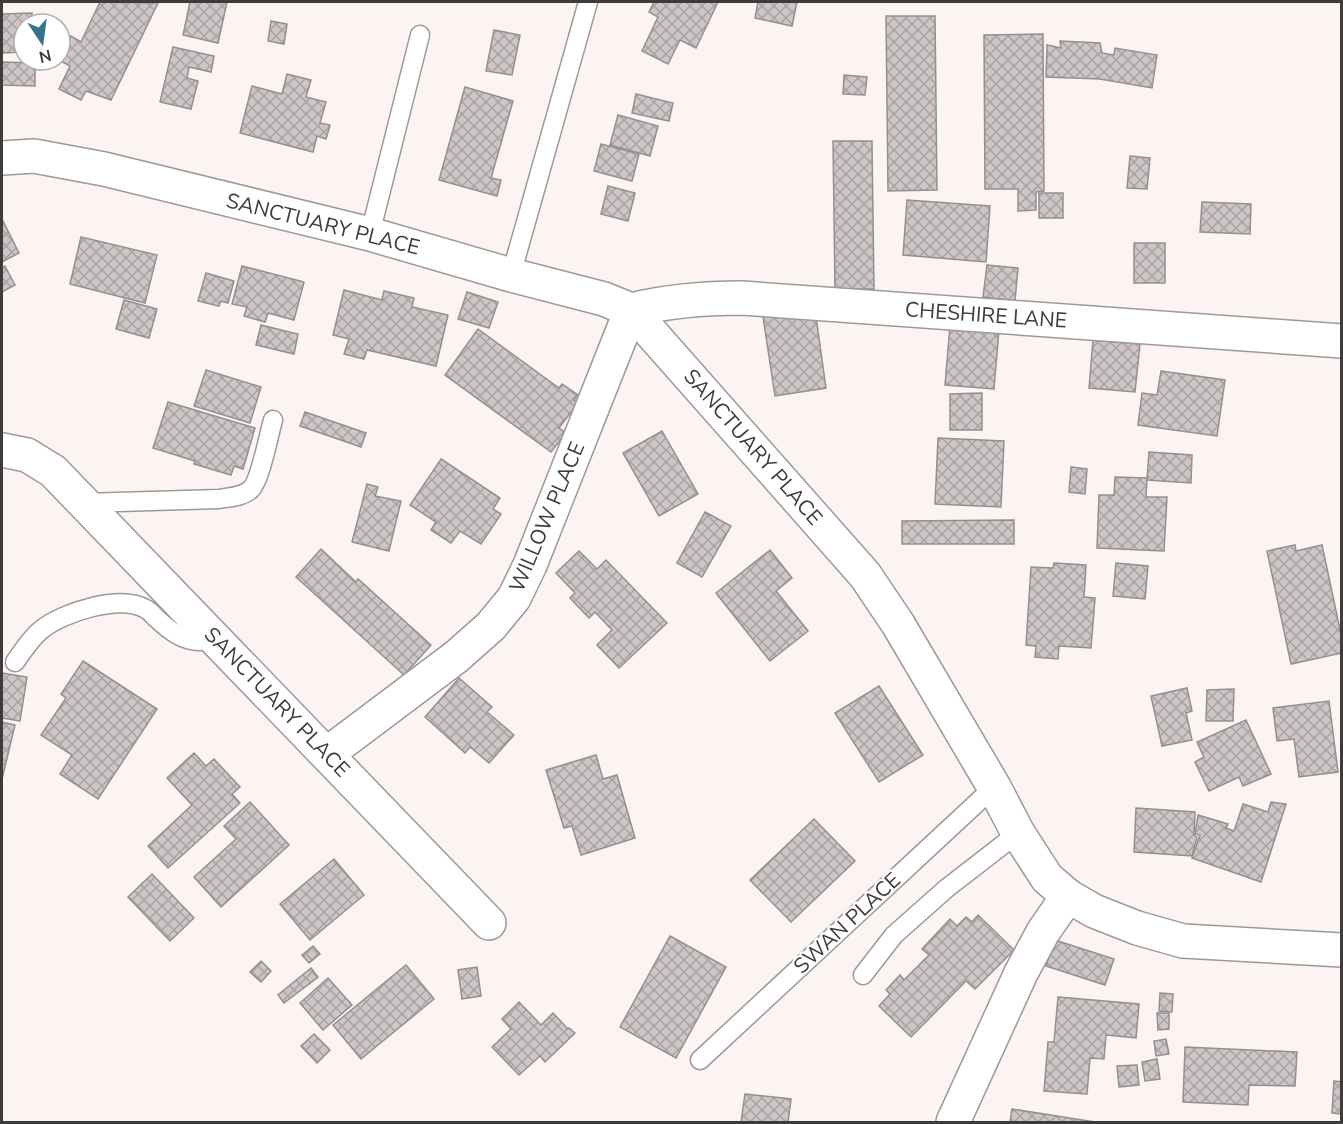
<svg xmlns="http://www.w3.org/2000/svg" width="1343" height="1124" viewBox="0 0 1343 1124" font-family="'Nunito Sans',sans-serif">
	<defs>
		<pattern id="building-cross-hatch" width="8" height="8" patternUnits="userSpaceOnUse" patternTransform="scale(1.5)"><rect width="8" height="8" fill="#cec6c6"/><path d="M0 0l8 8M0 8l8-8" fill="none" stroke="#a9a2a2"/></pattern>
	</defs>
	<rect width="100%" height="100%" fill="#fcf3f3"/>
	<g fill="url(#building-cross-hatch)" stroke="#968e8f" stroke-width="1.5">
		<path d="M100,2L158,3L111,100L86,91L81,100L59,89L70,66L59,60L71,36L81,42Z"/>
		<path d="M190,2H227L218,43L183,35Z"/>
		<path d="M654,2H718L696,48L680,40L668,64L642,51L658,17L649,12Z"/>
		<path d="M758,2H797L792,26L755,18Z"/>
		<path d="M32,13V24H24V52L2,53V14Z"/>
		<path d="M886,16H935L937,190L888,191Z"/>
		<path d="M271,21L287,24L284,44L268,41Z"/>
		<path d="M494,30L520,35L512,75L486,71Z"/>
		<path d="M1043,34L1044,191L1036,192V210L1018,211V189H985L984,35Z"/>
		<path d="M1060,41L1100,43L1102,53L1114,55L1115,48L1157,55L1152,88L1100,79L1046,77L1047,45L1061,48Z"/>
		<path d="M173,47L214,56L211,72L189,67L187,78L198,81L191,109L160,102Z"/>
		<path d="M2,62L35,63V86L2,85Z"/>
		<path d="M287,74L311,80L306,97L326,102L320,123L330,125L326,139L317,136L313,152L240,133L252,86L282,94Z"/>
		<path d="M844,75L867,77L865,95L843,94Z"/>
		<path d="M465,87L513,101L491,178L501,180L497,196L439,180Z"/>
		<path d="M636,94L673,103L669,121L632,113Z"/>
		<path d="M618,115L658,126L650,156L610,145Z"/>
		<path d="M833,141H872L874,289H835Z"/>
		<path d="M601,144L639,154L632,181L594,171Z"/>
		<path d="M1130,156L1150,158L1147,189L1127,188Z"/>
		<path d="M608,186L635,193L628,221L601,214Z"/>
		<rect x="1039" y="193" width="24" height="25"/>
		<path d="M907,200L990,206L986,262L903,255Z"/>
		<path d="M1202,202L1251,204L1250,234L1200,232Z"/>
		<path d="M2,219L19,253L2,262Z"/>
		<path d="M81,237L157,255L145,303L70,284Z"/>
		<rect x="1134" y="243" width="31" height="40"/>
		<path d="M987,265L1018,268L1015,301L983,297Z"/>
		<path d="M5,266L15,285L2,292V268Z"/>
		<path d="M242,266L304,282L294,320L268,313L265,322L244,316L247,307L232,304Z"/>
		<path d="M206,273L234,281L228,303L221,301L219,306L198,301Z"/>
		<path d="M344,290L382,300L384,291L414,298L412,307L448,315L436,366L367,350L364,359L344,354L349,339L333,335Z"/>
		<path d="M467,292L498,302L489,328L458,319Z"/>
		<path d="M124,300L157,309L149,338L116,329Z"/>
		<path d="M815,310L826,388L775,396L763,317Z"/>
		<path d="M261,325L298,334L294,354L256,345Z"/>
		<path d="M950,326L999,330L994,389L945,385Z"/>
		<path d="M478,329L559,388L562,384L578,395L574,400L578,403L559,428L566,433L551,452L445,375Z"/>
		<path d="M1093,340L1140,344L1135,392L1089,388Z"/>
		<path d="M206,370L261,387L250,423L194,406Z"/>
		<path d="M1161,371L1225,380L1217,436L1138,425L1142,393L1157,395Z"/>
		<path d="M982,393V430H950V394Z"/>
		<path d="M168,402L255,428L243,469L234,466L231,475L194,464L195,461L153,448Z"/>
		<path d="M305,412L366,433L361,447L300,426Z"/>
		<path d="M662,431L698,494L659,516L623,453Z"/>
		<path d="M938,438L1004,441L1001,507L935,504Z"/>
		<path d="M1149,452L1192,455L1191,483L1147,480Z"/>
		<path d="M441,459L500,498L493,509L501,514L481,544L460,531L451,543L431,530L436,522L410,505Z"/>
		<path d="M1071,467L1087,469L1085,494L1069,492Z"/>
		<path d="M1115,477L1147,478L1146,497H1167L1164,551L1097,548L1099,495H1114Z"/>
		<path d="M367,484L378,487L375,496L401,501L389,551L352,542Z"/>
		<path d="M705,512L731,526L702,577L677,563Z"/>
		<path d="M1014,520V544H902V521Z"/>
		<path d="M1295,545L1296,551L1322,545L1342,639V653L1291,664L1267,551Z"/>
		<path d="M321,549L356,582L358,579L431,645L404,675L296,577Z"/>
		<path d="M770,550L792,578L776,591L808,631L770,661L716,593Z"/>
		<path d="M579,551L597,569L606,560L667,623L619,668L597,645L612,630L595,612L589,618L570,598L575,593L556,573Z"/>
		<path d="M1054,563L1086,565L1084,597L1095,598L1091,648L1059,646L1058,659L1035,657L1036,646L1026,645L1031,567L1053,568Z"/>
		<path d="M1116,563L1148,566L1145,599L1113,596Z"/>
		<path d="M83,661L157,709L98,799L60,774L72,755L41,735L66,698L61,694Z"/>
		<path d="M2,673L27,677L20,721L2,718Z"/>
		<path d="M459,678L492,707L487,712L514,735L489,763L470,747L465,753L425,717Z"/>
		<path d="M879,686L923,755L879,782L835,713Z"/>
		<path d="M1187,688L1192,711L1186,713L1192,740L1162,746L1151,696Z"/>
		<path d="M1234,689L1233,721H1206L1207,690Z"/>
		<path d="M1329,701L1338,772L1299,777L1294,739L1277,741L1273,708Z"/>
		<path d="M1246,720L1271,774L1243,786L1239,777L1209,791L1195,762L1204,757L1197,742Z"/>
		<path d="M2,722L15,725L2,779Z"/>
		<path d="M194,753L206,766L214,759L240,787L232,794L240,803L168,868L148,846L192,805L167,778Z"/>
		<path d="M596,755L603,779L617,775L635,838L581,855L572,826L564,828L546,770Z"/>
		<path d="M250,802L289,845L221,907L194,877L236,839L224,826Z"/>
		<path d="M1271,802L1286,804L1261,882L1192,858L1200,835L1195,834L1198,815L1228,824L1226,828L1234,831L1243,804L1268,812Z"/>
		<path d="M1136,808L1195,812L1194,835L1197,837L1192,856L1134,852Z"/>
		<path d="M814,819L855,861L791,922L750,880Z"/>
		<path d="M334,859L364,895L310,940L280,904Z"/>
		<path d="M152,874L194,918L170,941L128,897Z"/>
		<path d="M978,915L1014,950L975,989L966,981L911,1037L879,1006L890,994L886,990L900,975L904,980L929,955L922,949L950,919L957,926L966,917L972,922Z"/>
		<path d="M670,936L726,967L676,1058L620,1027Z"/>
		<path d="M1055,940L1114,959L1105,985L1046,966Z"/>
		<path d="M313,946L320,954L309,963L302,955Z"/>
		<path d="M261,961L271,971L261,982L250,972Z"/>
		<path d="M406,965L434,999L361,1059L333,1025Z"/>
		<path d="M477,967L481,996L462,999L458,970Z"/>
		<path d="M311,968L318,977L284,1003L278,995Z"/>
		<path d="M328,978L352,1005L323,1030L300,1003Z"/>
		<path d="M1160,993L1173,994L1172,1012L1159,1011Z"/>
		<path d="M1058,997L1139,1004L1136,1038L1106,1035L1104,1059L1090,1058L1087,1094L1044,1091L1048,1042H1054Z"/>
		<path d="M519,1002L541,1025L553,1013L568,1029L569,1028L575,1033L545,1062L540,1056L519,1075L492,1047L511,1029L502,1019Z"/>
		<path d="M1157,1013H1169V1029L1158,1030Z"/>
		<path d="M314,1034L330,1050L317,1063L301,1046Z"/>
		<path d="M1166,1039L1169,1054L1156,1056L1154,1041Z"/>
		<path d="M1185,1047L1297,1052L1295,1086L1249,1085L1248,1105L1183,1102Z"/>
		<path d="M1157,1059L1160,1079L1145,1081L1142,1062Z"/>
		<path d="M1137,1065L1139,1085L1119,1087L1117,1066Z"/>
		<path d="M1334,1081L1342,1082V1114L1332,1113Z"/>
		<path d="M745,1094L791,1099L788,1122H741Z"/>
		<path d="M1012,1109L1095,1122H1010Z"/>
	</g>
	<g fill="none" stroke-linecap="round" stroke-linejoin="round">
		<defs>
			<g id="lane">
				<path d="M370,234L420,35"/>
				<path d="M511,275L588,2"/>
				<path d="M84,503L219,499C230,497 243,497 251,489C260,481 269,434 273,420"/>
				<path d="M15,662C23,651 30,639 41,630C63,612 120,594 146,609C150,611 153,615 156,618C169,630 182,641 200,641L210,633"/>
				<path d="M863,975L894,935L947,888L1018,833"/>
				<path d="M700,1060L994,787"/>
			</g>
			<g id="street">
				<path d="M2,158L34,156L104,169L370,234L511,275L604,299L631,310L865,575L898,624L994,787L1018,833L1047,878L1068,896L1094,911L1137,928L1183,941L1342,950"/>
				<path d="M2,450L27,455L53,471L489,923"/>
				<path d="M327,754L456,657L491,626L514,598L530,565L631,310C668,301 704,298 742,298L1342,341"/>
				<path d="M953,1122L1021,973L1043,932L1068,896"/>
			</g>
		</defs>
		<use href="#lane" stroke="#a09898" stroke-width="21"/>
		<use href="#street" stroke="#a09898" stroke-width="36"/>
		<use href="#lane" stroke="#fff" stroke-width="18"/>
		<use href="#street" stroke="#fff" stroke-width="33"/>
	</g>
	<g text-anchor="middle" stroke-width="4.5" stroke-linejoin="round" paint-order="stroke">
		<g font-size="21" fill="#3e3b3b" stroke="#fff">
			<text transform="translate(323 224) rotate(14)" y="7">SANCTUARY PLACE</text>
			<text transform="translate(986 315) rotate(4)" y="7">CHESHIRE LANE</text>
			<text transform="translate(753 447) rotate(49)" y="7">SANCTUARY PLACE</text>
			<text transform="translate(547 517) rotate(-67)" y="7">WILLOW PLACE</text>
			<text transform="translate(277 702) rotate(46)" y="7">SANCTUARY PLACE</text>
			<text transform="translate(847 923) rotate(-43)" y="7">SWAN PLACE</text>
		</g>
	</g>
	<rect width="1343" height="1124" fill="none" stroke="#3e3b3b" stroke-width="6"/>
	<g transform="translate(42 42) rotate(167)"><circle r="28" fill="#ffffff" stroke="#b2b1b1" stroke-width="1.5"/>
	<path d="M0-4.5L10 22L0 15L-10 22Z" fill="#347388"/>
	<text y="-9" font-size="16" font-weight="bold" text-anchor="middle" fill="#3e3b3b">N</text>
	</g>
</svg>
